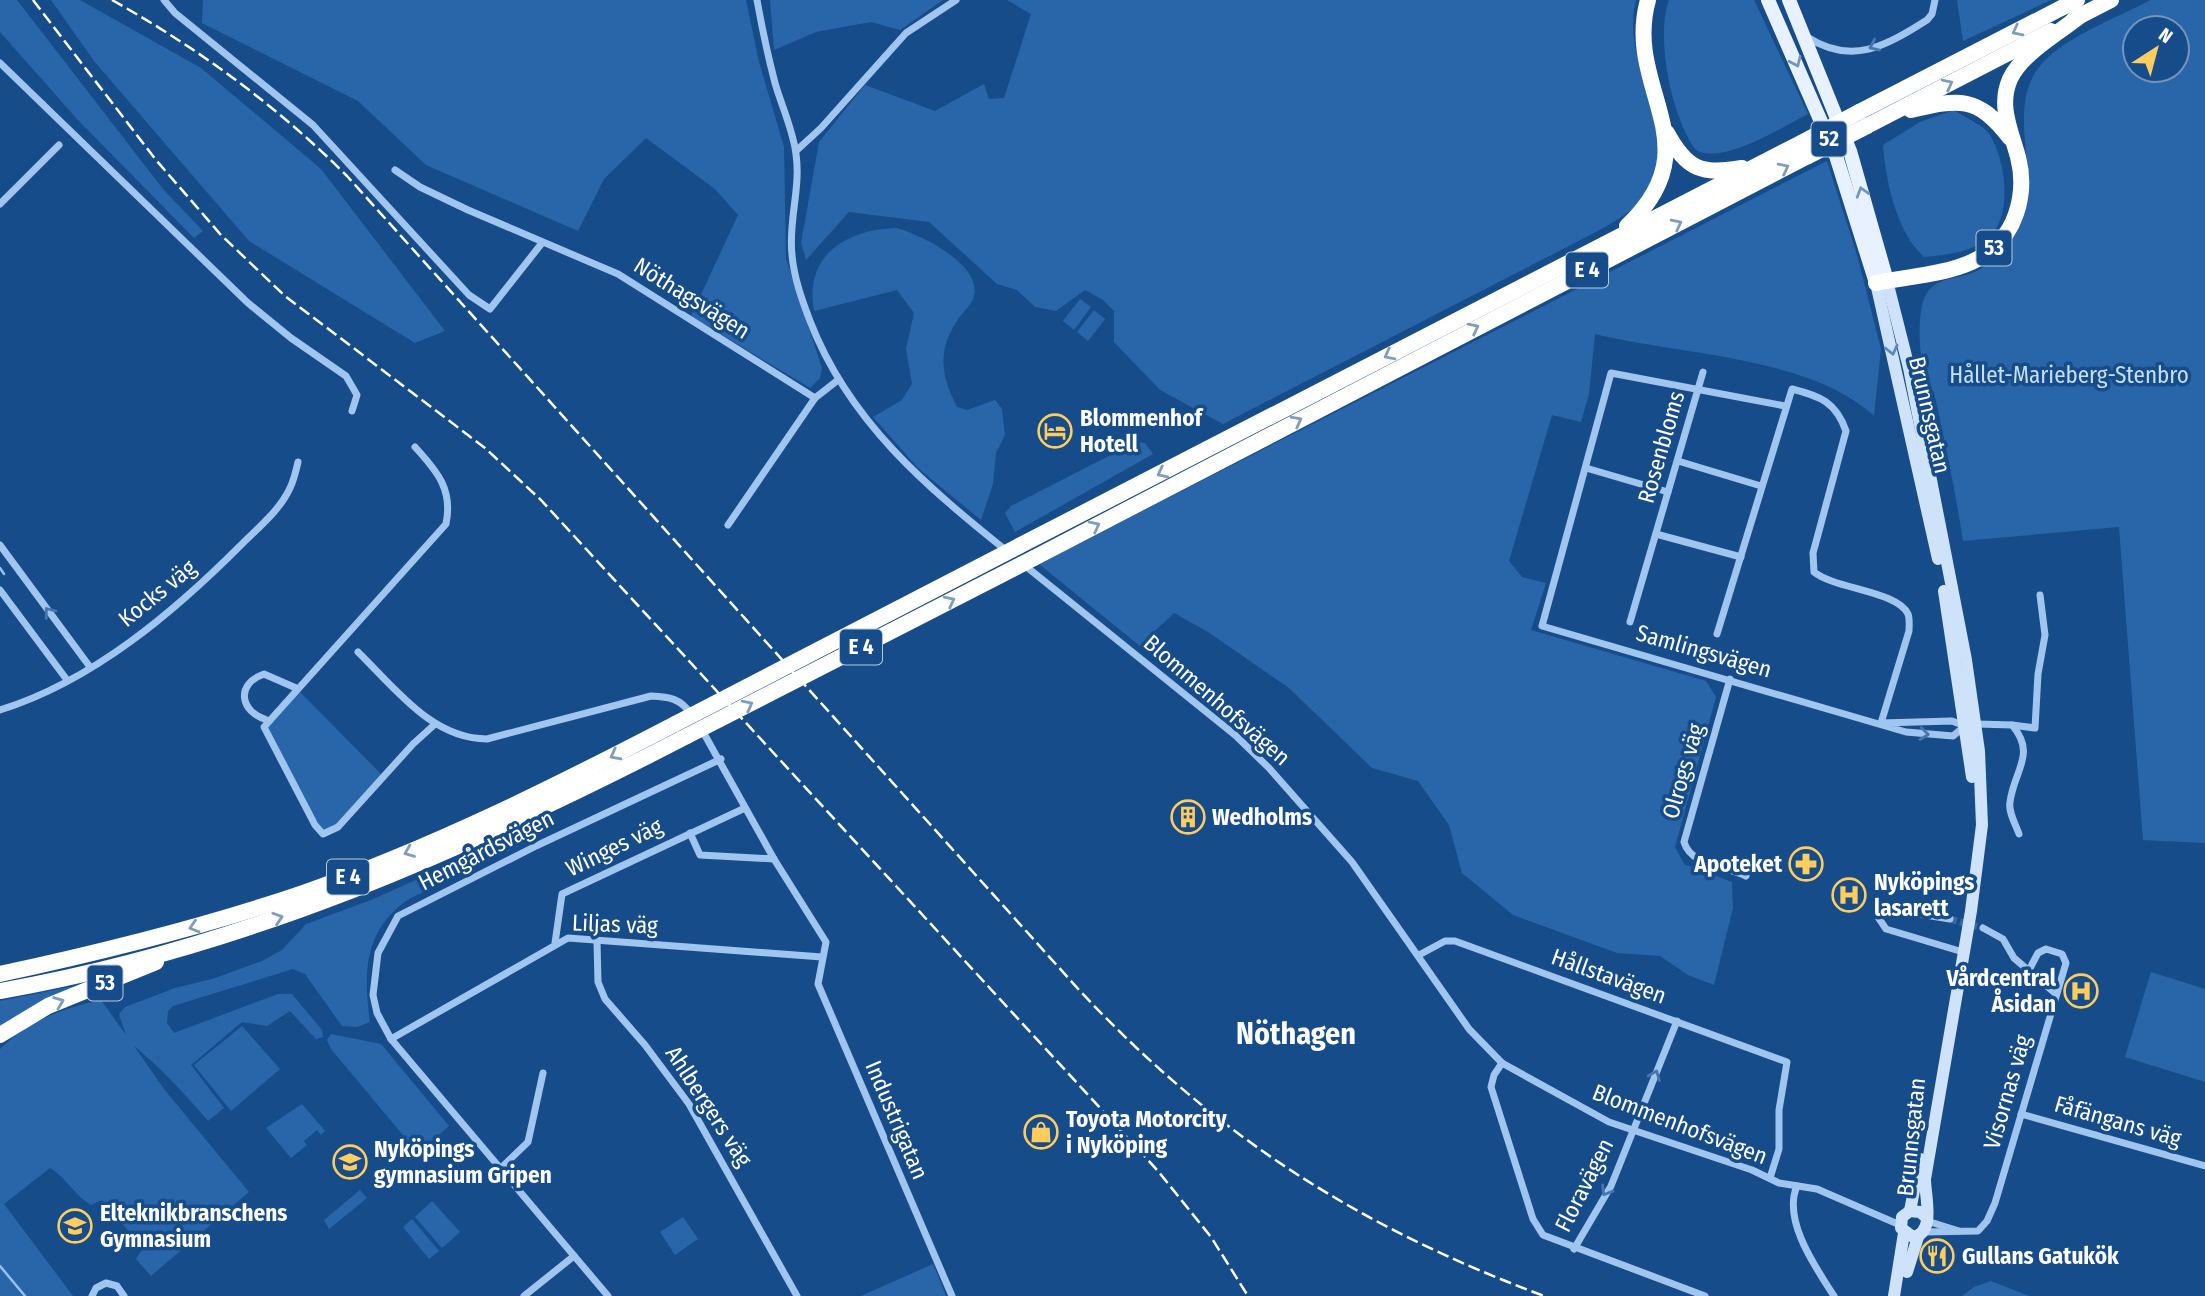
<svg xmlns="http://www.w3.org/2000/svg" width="2205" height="1296" viewBox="0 0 2205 1296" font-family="'Fira Sans Condensed',sans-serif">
	<rect width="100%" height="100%" fill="#174c8b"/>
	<g fill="#2966a9" fill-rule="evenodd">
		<path d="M0,0H17L163,189L203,231L194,238L78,120L0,32Z"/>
		<path d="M51,0H80L201,68L321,169L445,331L415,343L249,241L94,61Z"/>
		<path d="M203,0H746L759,62L784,147L786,259L822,368L820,378L810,388L691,316L738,215L715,189L646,138L604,179L578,231L426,165L358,101L202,23Z"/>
		<path d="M770,0H943L900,30L871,22L816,32L774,50Z"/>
		<path d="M1007,0H1636C1620,59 1676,133 1655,181C1644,205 1619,219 1598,231L1223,424L1160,390L1114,342V311L1103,300L1085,290L1056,311L1035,307L1017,290L997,284L929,222L849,212L806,260L801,243L819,142L865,85L935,111L984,84L989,99L1004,98L1031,14Z"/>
		<path d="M1669,0H1754L1808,114C1784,126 1721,166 1696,150C1672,119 1655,37 1669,0Z"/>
		<path d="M1957,0H2051L1963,41Z"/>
		<path d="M2151,0H2205V843L2143,840L2119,527L1963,541C1956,494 1946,447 1936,401C1934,388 1926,378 1923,366C1919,349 1918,319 1923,302C1931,274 1959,281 1979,270C1993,262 2004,249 2013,237C2054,182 1991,102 2053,53C2077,33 2122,15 2151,0ZM2135,28H2177V70H2135Z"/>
		<path d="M1954,110C1964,117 1983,125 1990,135C2006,161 2014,219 1986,240C1969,253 1943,255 1924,257C1896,231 1886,182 1883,145L1920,122Z"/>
		<path d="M1827,161L1857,255L1881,349L1874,416C1809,356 1680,355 1595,334L1589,394L1581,422L1552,415L1509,561L1522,577L1546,583L1531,630L1706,681L1716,697L1675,847L1684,864L1732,882L1733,908L1714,985L1688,975L1660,956L1617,953L1513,915L1462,873L1449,825L1418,781L1372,768L1289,688L1208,632L1174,613L1146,639L1162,654L1157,660L1039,564Z"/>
		<path d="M896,228C920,234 986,266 973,299C970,306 961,314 957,321C937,351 941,376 957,407L967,410L995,400L1002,409L1005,435L996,453L993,484L981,520L919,469L873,417L902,400L912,384L906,349L914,313L897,290L814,311C804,255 846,230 896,228Z"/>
		<path d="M1080,299L1091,307L1074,330L1063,321Z"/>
		<path d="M1094,310L1105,319L1088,341L1077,332Z"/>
		<path d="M1136,442L1145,443L1153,454L1015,532L1005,513L1011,506Z"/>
		<path d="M298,690L383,776L337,825L322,831L267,734V724Z"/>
		<path d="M526,831L531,840L409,899C364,929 363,973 370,1022L357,1027L342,1026L305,974L293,969L173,1006L168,1011L167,1023L174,1033L278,994H292L322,1030L323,1037L316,1039L290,1011L267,1026L242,1022L191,1065L224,1108L208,1121C185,1094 161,1068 134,1046L164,1089L249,1192L151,1276L136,1259L143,1248L102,1200L91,1205C75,1196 67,1178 50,1168L4,1204L73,1296H0V1049C29,1021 63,1008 101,1000L126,1035L119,1014L125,1007L175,988L212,979L262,961L282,950L306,924L371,900Z"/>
		<path d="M2151,972L2205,989V1082L2125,1057Z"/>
		<path d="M89,983L0,1028V1001Z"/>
		<path d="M242,1026L280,1069L231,1111L194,1065Z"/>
		<path d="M331,1034L381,1044L449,1126L418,1153L331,1049L327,1040Z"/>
		<path d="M302,1104L325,1131L321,1135L317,1130L304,1141L307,1145L291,1158L266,1128Z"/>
		<path d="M360,1190L367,1198L329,1229L324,1220Z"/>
		<path d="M432,1201L460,1232L442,1248L415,1217Z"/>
		<path d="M683,1217L698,1239L675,1255L660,1232Z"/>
		<path d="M412,1219L439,1251L429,1259L403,1227Z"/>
		<path d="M933,1264L946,1296H861Z"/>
		<path d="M1991,1281L2029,1296H1962L1974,1287Z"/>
	</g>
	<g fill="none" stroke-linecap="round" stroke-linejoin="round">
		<g stroke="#93c1f1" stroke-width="2.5">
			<path d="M0,568L4,574"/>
			<path d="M0,1266L25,1296"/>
		</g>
		<path stroke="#3a679c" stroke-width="7" stroke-dasharray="7 3.5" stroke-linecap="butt" d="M1950,919L1983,928"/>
		<g stroke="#a0c5ee" stroke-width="7">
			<path d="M164,0L175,13L313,125L469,295L490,309L542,243"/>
			<path d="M757,0C762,28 768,56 775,83C782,107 793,130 796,154C801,189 788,221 792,255C794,278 802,300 810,321C849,422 927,487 1008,552"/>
			<path d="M1807,37C1852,66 1886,46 1927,20L1932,14L1935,0"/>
			<path d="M0,63L248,303L291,338L346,376L357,395L352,411"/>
			<path d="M796,151L821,128L906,33L956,0"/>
			<path d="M395,170L420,187L468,210L618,274L815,398L838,380"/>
			<path d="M0,204L59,145"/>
			<path d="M1785,406L1611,373L1542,626L1906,732L1953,736L1965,726L1952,721L1881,723"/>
			<path d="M415,447C438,472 453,490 446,524L264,727L315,825L323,834L338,827L413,744L434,725"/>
			<path d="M1678,461L1761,486"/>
			<path d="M1586,468L1668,492"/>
			<path d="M728,525L815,398"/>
			<path d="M1656,534L1741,557"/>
			<path d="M0,545L90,667"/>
			<path d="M1023,564L1235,735L1269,768L1352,862L1469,1029L1502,1063L1609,1122L1752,1170L1779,1183L1817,1189L1900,1225"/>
			<path d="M0,590L67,680"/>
			<path d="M1630,622L1703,372"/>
			<path d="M1717,634L1792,389C1820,396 1836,402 1846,431L1813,553L1814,572C1835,589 1897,591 1908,614C1910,619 1909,626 1909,631L1881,723"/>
			<path d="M358,652C395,688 432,739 487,739L651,696C669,697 680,698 691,714"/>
			<path d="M1730,679L1684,842C1691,866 1726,866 1746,876"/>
			<path d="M0,710C93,681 174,612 241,545C259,527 280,510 290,488C294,480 296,471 298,462"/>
			<path d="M267,720C240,712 235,684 264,674L296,688"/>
			<path d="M1977,724L2012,725C2037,754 2014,770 2010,802C2008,812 2016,825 2019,834"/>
			<path d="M2012,725L2035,728L2038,674L2045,635L2040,595"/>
			<path d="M702,730L774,859L826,942L818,984L952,1296"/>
			<path d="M690,833L700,855L774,859"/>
			<path d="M1881,908L1950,919"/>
			<path d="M1878,917L1886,929L1963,952"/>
			<path d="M1983,928L2003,939L2014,958L2055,993"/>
			<path d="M597,941L598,982L605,999L645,1045L689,1104L797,1296"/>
			<path d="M555,943L562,894L745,808"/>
			<path d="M1419,955L1445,941H1455L1787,1062L1779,1110V1149L1770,1178"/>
			<path d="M391,1039L568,938L822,957"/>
			<path d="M1502,1063L1494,1075L1491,1087L1533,1219L1543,1235L1705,1296"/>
			<path d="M2021,1114L2205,1166"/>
			<path d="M501,1168L528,1142L543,1073"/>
			<path d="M1797,1186C1782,1220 1816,1268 1834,1296"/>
			<path d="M1927,1221L1959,1231"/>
			<path d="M1925,1232L1978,1231L1987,1221L1995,1203L2066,963L2062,954L2046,949L2038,953L2029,970"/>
			<path d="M1574,1249L1611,1186L1677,1021"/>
			<path d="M92,1296L96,1288L106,1283L117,1286L124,1296"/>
			<path d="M524,1296L574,1256"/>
			<path d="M608,1296L391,1039L377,1013L373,995L378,953L398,916L536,846L721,759"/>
		</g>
		<g stroke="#cee2fa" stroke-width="12">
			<path d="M1887,281L1909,368L1939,521L1966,660L1979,751L1982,825L1971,911L1925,1179C1925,1197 1936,1233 1913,1237L1901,1228L1902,1217L1910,1211L1920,1212L1927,1218"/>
			<path d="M1876,283L1938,559"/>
			<path d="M1944,591L1972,777"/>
			<path d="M1910,1211L1920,1159"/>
			<path d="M1907,1272L1918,1237"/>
			<path d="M1894,1296L1904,1233"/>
		</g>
		<g stroke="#e8f1ff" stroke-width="14">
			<path d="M1768,0L1836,156L1876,283"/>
			<path d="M1789,0L1850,151L1887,281"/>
		</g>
		<g stroke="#fff" stroke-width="16">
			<path d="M2074,19L2111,0"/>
			<path d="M1911,110C1959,99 1977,95 2010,138"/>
			<path d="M1859,112L2077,0"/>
			<path d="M1867,126L2051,31"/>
			<path d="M1667,133C1687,170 1702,175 1742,168"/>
			<path d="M1627,226C1714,144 1623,89 1648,0"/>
			<path d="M1876,283C1928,272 1995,275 2016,214C2022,196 2023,176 2018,157C2011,131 1998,106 2010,79C2022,53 2059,33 2081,15"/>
			<path d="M1019,546L1801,143"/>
			<path d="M1034,558L1808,156"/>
			<path d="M0,974C102,952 204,927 303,893C432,848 554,787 675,724"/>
			<path d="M0,991C245,948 468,849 687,736"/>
			<path d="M0,1035L48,1006L156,962"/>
		</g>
		<g stroke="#fff" stroke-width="2.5" stroke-dasharray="12 5" stroke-linecap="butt">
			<path d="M33,0L156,160L221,235L285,296L485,448L541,500L1158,1171L1211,1237L1248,1296"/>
			<path d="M112,0C199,49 276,105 347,176L1080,991C1216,1136 1357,1226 1544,1296"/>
		</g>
		<g stroke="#fff" stroke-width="16">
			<path d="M1801,143L1859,112"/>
			<path d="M1808,156L1867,126"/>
			<path d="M675,724L1019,546"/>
			<path d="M687,736L1034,558"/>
		</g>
	</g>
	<defs><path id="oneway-chevron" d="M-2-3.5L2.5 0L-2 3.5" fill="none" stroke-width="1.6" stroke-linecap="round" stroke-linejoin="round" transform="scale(1.75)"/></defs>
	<g stroke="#7f9dbf">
		<use href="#oneway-chevron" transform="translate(2017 31) rotate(153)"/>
		<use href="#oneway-chevron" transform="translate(1948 84) rotate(-27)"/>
		<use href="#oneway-chevron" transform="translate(1784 168) rotate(-27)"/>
		<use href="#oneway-chevron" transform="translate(1677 224) rotate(-27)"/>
		<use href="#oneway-chevron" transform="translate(1474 328) rotate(-27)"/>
		<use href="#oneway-chevron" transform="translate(1389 355) rotate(153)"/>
		<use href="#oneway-chevron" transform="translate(1297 421) rotate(-28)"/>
		<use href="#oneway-chevron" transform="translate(1162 473) rotate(153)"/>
		<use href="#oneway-chevron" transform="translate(1095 526) rotate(-27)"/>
		<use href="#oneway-chevron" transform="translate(950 601) rotate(-27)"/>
		<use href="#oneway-chevron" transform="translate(748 705) rotate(-27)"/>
		<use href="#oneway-chevron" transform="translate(615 755) rotate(152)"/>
		<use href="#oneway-chevron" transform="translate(409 852) rotate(158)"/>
		<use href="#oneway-chevron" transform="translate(278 918) rotate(-18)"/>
		<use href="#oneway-chevron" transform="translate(194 927) rotate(163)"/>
		<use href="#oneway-chevron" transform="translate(59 1002) rotate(-21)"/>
	</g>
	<g stroke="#4776ae">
		<use href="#oneway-chevron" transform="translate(1874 46) rotate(156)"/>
		<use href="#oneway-chevron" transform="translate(49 612) rotate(-127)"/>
		<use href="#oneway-chevron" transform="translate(1924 734) rotate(7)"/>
		<use href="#oneway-chevron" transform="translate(1655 1075) rotate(-68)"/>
		<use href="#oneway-chevron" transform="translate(1606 1191) rotate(121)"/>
	</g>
	<g stroke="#7596bf">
		<use href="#oneway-chevron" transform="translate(1796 62) rotate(66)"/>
		<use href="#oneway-chevron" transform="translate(1862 192) rotate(-107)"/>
	</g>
	<use stroke="#6088b7" href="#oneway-chevron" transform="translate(1892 350) rotate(77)"/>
	<defs>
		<symbol id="hotel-ring" viewBox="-11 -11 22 22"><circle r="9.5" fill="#174c8b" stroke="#ffcd5e" stroke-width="1.5"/><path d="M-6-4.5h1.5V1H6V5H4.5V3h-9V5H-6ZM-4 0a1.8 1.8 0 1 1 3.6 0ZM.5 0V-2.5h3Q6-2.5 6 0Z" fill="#ffcd5e"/></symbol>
		<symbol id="building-ring" viewBox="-11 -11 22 22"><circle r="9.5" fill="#174c8b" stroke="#ffcd5e" stroke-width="1.5"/><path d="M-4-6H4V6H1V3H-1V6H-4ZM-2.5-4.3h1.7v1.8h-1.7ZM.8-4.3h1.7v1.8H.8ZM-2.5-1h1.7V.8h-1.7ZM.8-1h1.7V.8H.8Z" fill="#ffcd5e"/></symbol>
		<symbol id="pharmacy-ring" viewBox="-11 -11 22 22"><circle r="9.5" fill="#174c8b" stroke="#ffcd5e" stroke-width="1.5"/><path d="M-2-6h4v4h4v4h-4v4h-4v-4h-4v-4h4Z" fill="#ffcd5e"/></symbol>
		<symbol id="hospital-ring" viewBox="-11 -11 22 22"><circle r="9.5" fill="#174c8b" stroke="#ffcd5e" stroke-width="1.5"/><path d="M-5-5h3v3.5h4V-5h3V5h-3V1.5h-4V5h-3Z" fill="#ffcd5e"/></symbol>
		<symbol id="shop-ring" viewBox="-11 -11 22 22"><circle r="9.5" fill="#174c8b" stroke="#ffcd5e" stroke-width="1.5"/><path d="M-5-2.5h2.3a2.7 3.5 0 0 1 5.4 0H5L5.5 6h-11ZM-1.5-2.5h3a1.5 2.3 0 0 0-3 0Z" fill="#ffcd5e"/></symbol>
		<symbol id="school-ring" viewBox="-11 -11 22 22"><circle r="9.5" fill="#174c8b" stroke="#ffcd5e" stroke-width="1.5"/><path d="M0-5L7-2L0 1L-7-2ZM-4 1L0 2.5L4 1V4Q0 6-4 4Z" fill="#ffcd5e"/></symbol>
		<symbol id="restaurant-ring" viewBox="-11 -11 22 22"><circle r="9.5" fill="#174c8b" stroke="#ffcd5e" stroke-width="1.5"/><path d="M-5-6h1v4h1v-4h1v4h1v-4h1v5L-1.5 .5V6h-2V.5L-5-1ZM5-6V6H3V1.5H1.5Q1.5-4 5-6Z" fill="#ffcd5e"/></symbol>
	</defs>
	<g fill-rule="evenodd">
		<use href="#hotel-ring" x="1036" y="412" width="38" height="38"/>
		<use href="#building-ring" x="1169" y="798" width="38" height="38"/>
		<use href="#pharmacy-ring" x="1787" y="845" width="38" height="38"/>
		<use href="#hospital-ring" x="1830" y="876" width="38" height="38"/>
		<use href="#hospital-ring" x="2062" y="972" width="38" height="38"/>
		<use href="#shop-ring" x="1022" y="1113" width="38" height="38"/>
		<use href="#school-ring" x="331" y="1143" width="38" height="38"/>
		<use href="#school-ring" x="56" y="1207" width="38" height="38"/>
		<use href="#restaurant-ring" x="1918" y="1237" width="38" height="38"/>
	</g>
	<g text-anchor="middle" stroke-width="7" stroke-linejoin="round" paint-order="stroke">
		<g fill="#174c8b" stroke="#b9c9dc" stroke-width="2">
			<rect x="1811.5" y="121.5" width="35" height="35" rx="5"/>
			<rect x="1976.5" y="230.5" width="35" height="35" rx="5"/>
			<rect x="1566" y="252.5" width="42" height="35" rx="5"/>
			<rect x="840" y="629.5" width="42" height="35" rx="5"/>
			<rect x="327" y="859.5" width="42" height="35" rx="5"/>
			<rect x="87.5" y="965.5" width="35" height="35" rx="5"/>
		</g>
		<g font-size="21" font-weight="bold" fill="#fff">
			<text x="1829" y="146">52</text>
			<text x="1994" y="255">53</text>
			<text x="1587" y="277">E 4</text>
			<text x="861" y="654">E 4</text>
			<text x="348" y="884">E 4</text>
			<text x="105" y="990">53</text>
		</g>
		<g font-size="23" fill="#fff" stroke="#174c8b">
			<text transform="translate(692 298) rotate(32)" y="8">Nöthagsvägen</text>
			<text transform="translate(1930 415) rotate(77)" y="8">Brunnsgatan</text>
			<text transform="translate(1661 447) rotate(-74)" y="8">Rosenbloms</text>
			<text transform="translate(157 593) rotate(-39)" y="8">Kocks väg</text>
			<text transform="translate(1704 651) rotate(16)" y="8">Samlingsvägen</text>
			<text transform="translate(1217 700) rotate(41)" y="8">Blommenhofsvägen</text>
			<text transform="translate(1683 771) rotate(-74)" y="8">Olrogs väg</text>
			<text transform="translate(614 847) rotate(-26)" y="8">Winges väg</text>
			<text transform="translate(486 850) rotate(-27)" y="8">Hemgårdsvägen</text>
			<text transform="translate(615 924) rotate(2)" y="8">Liljas väg</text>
			<text transform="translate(1609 976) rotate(20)" y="8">Hållstavägen</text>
			<text transform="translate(2007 1092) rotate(-74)" y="8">Visornas väg</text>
			<text transform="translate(709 1106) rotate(57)" y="8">Ahlbergers väg</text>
			<text transform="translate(897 1120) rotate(67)" y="8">Industrigatan</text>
			<text transform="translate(2118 1121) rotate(16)" y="8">Fåfängans väg</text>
			<text transform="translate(1680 1124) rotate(21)" y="8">Blommenhofsvägen</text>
			<text transform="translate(1911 1137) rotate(-84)" y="8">Brunnsgatan</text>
			<text transform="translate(1584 1185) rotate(-63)" y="8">Floravägen</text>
		</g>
		<g font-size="23" fill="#c6dffa" stroke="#174c8b">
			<text x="2069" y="383">Hållet-Marieberg-Stenbro</text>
		</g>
		<g font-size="23" font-weight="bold" fill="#fff" stroke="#174c8b" text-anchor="start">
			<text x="1080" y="426">Blommenhof<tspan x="1080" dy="26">Hotell</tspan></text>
			<text x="1212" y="825">Wedholms</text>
			<text x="1782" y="872" text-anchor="end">Apoteket</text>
			<text x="1874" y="890">Nyköpings<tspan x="1874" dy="26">lasarett</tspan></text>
			<text x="2056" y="986" text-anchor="end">Vårdcentral<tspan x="2056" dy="26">Åsidan</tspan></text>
			<text x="1066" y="1127">Toyota Motorcity<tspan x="1066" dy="26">i Nyköping</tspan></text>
			<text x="374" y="1157">Nyköpings<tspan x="374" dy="26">gymnasium Gripen</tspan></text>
			<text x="100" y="1221">Elteknikbranschens<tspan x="100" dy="26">Gymnasium</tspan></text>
			<text x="1962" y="1264">Gullans Gatukök</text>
		</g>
		<g font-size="30" font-weight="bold" fill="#fff" stroke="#174c8b">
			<text x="1296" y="1044">Nöthagen</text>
		</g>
	</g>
	<g transform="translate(2156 49) rotate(36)"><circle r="33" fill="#174c8b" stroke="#7494b9" stroke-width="2"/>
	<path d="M0-5L12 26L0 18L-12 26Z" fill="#ffcd5e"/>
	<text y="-10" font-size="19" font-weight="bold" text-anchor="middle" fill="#ffffff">N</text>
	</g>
</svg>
